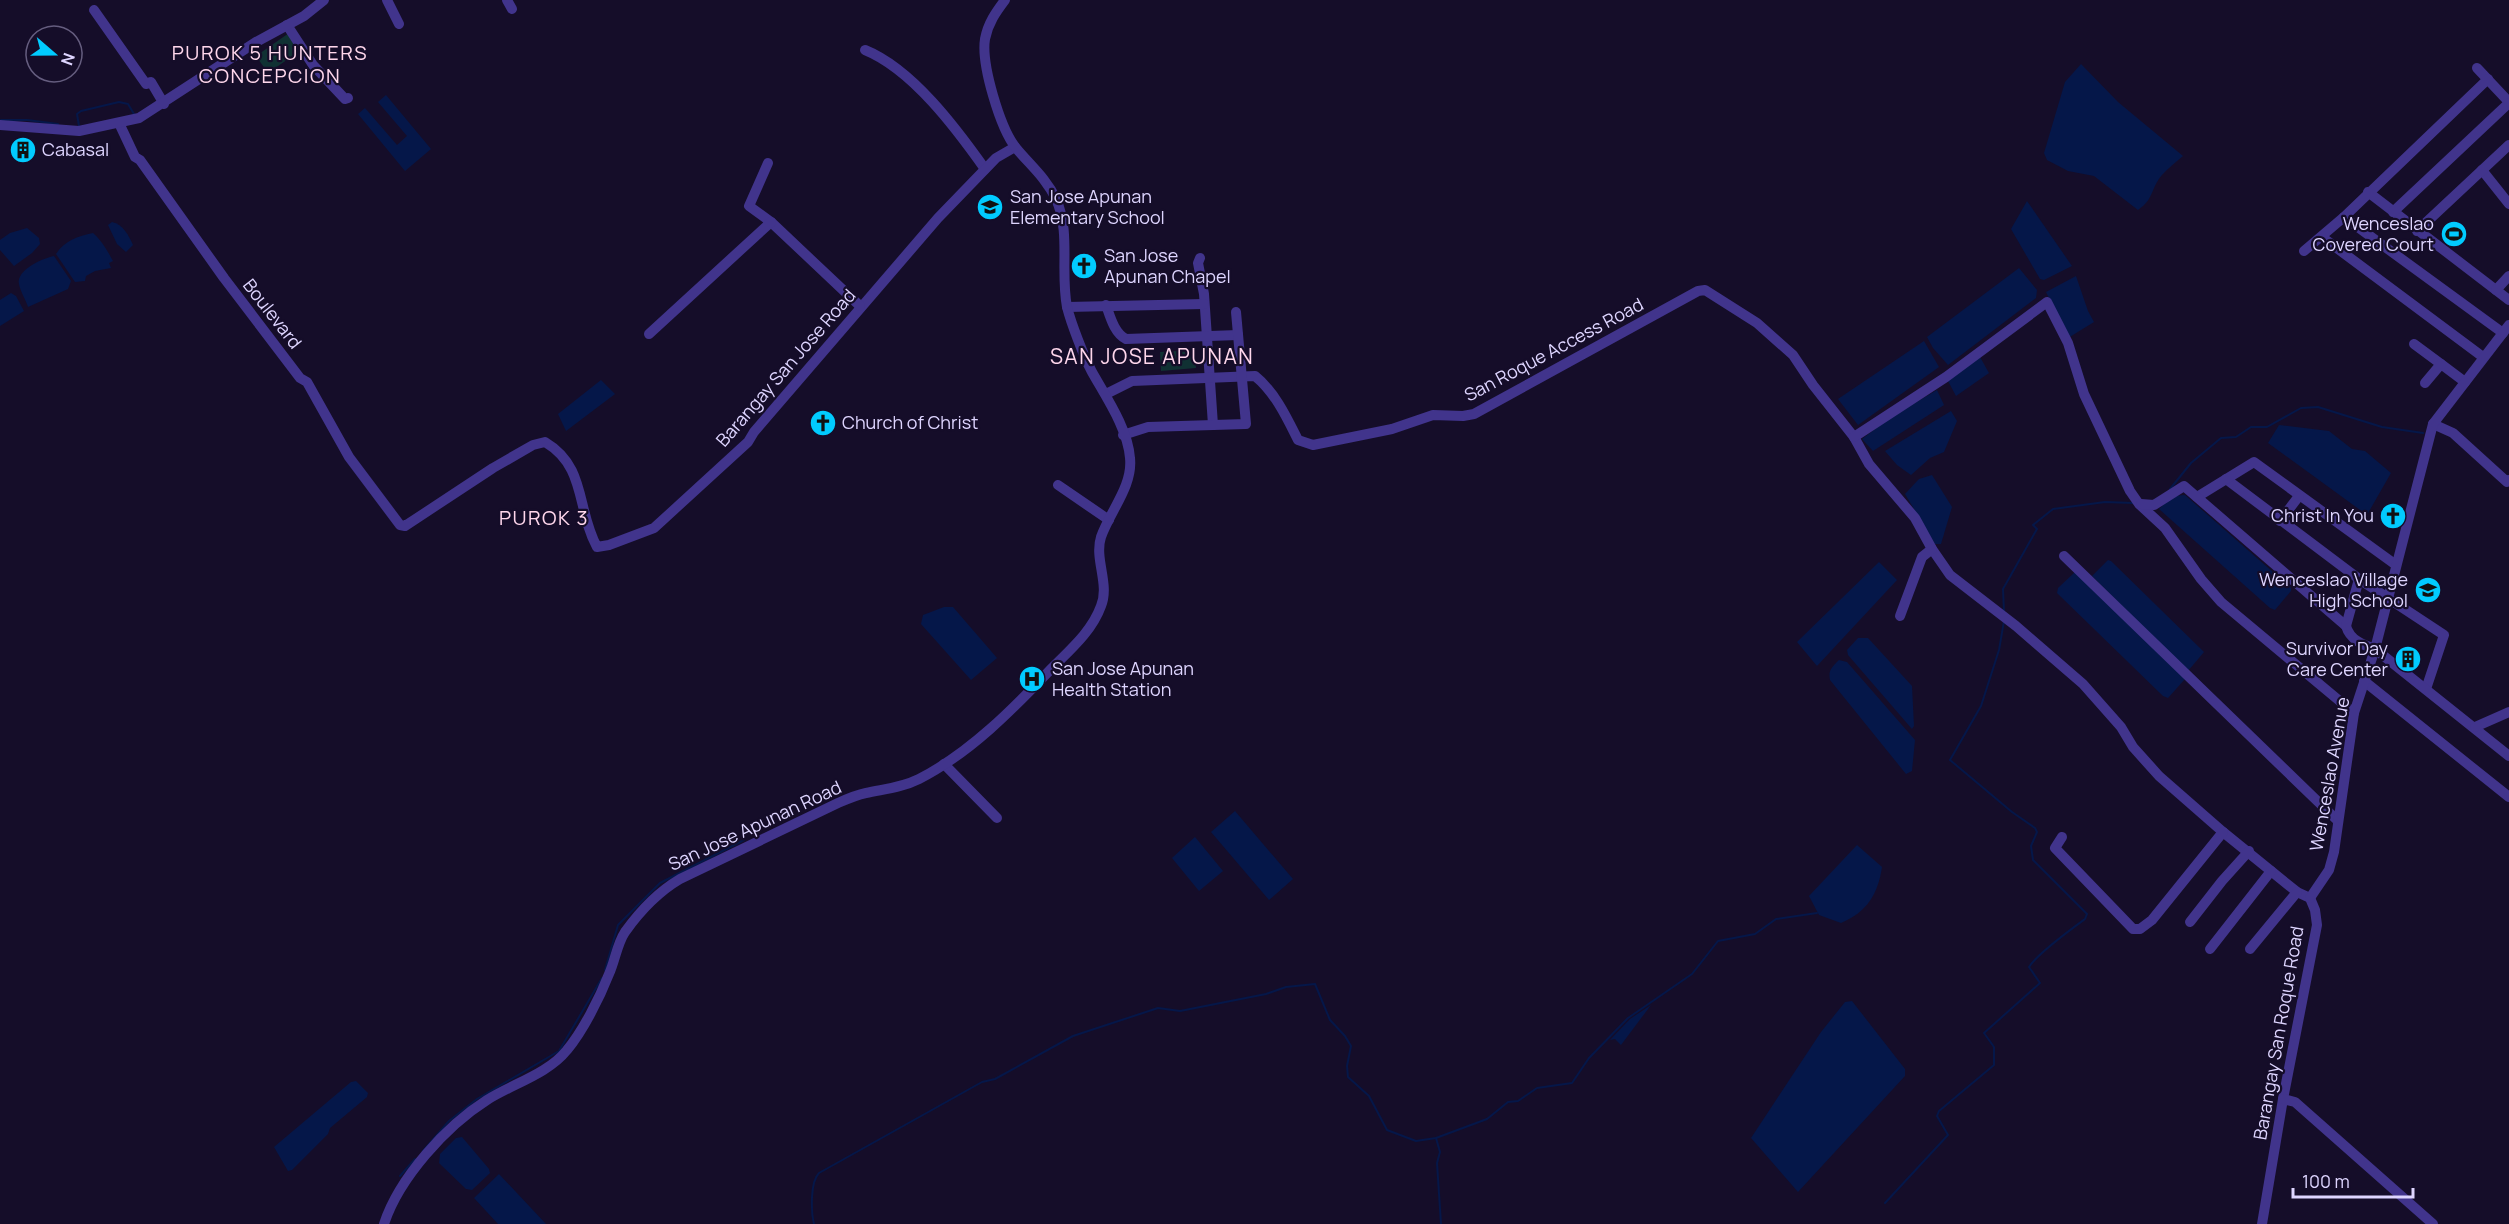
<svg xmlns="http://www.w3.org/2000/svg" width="2509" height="1224" viewBox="0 0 2509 1224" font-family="Manrope,sans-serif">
	<rect width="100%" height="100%" fill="#150d29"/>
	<g fill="#103133">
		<path d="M289,33L301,50L268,73L256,56Z"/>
		<path d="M1195,350L1196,368L1161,371L1160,352Z"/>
	</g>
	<g fill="#051749">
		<path d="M2081,64L2118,102L2183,156C2176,162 2168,168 2162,175C2150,189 2155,198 2138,210L2094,176L2068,171L2047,160L2044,153L2065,82Z"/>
		<path d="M386,95L431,149L405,171L358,114L365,108L397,145L407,136L378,102Z"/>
		<path d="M2027,201L2072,266L2044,280L2040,279L2011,229Z"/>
		<path d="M112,222C123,224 129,236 133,245L126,252L117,244L108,225Z"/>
		<path d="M27,228L39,238L40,244L32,253L14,266L0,250V240L10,233Z"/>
		<path d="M93,233C102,241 107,250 113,261L109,263L111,268L95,271L86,276L85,281L75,282L56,254C64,241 78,236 93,233Z"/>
		<path d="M54,256L71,281L68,289L28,307C26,300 20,291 19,284C16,270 43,258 54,256Z"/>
		<path d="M2019,268L2037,290L2036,298L1948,365L1933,348L1927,337Z"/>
		<path d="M2076,276L2088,311L2094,322L2068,338L2046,292Z"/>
		<path d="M11,293L16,296L24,311L0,326V300Z"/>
		<path d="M1924,341L1939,367L1858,425L1838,399Z"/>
		<path d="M1980,357L1989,373L1956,396L1948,381Z"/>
		<path d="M601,380L615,394L566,431L558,414Z"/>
		<path d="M1937,390L1944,405L1873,451L1862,439L1891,417Z"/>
		<path d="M1951,411L1957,421L1944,452L1930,458L1911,475L1897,465L1885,451Z"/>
		<path d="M2279,425L2329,431L2352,449L2365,451L2391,473L2367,515L2268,443Z"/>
		<path d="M1932,475L1952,507L1941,544H1935L1905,494L1919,479Z"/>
		<path d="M2185,495L2291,588V591L2275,610L2270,608L2159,509L2172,496Z"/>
		<path d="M2108,560L2111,561L2204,652L2188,671L2092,576Z"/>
		<path d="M1879,562L1897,580L1817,666L1797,642Z"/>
		<path d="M2075,572L2185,679L2168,698L2163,696L2057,593L2058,588Z"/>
		<path d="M944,607H953L997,658L971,680L921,624L923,615Z"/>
		<path d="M1858,638H1868L1912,686L1914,726L1912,729L1848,655L1847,650Z"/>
		<path d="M1839,660L1847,662L1915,740L1912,771L1906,774L1830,680C1828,670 1832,667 1839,660Z"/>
		<path d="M1235,811L1293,879L1269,900L1211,832Z"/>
		<path d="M1195,837L1223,871L1199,891L1172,858Z"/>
		<path d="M1857,845L1882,867C1878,894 1867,912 1841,923L1819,915L1809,896Z"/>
		<path d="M1852,1001L1905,1069V1076L1798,1192L1751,1138L1821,1032L1845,1002Z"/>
		<path d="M1651,1005L1621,1045L1615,1039L1610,1040L1630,1019Z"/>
		<path d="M356,1081L368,1093L367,1097L330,1128L328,1134L292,1170L288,1171L274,1147L351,1082Z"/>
		<path d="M462,1137L489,1169L490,1173L472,1190L466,1189L439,1163L440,1154L456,1138Z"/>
		<path d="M499,1174L546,1224H498L474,1198Z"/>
	</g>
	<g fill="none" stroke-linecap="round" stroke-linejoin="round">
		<g stroke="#051749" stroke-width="2">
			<path d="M1,120H27L58,124"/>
			<path d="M79,126L77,114L81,111L119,102L128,104L134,114"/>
			<path d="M2170,489L2191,463L2221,438L2236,437L2251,427H2267L2301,408L2318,407L2382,427L2423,433"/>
			<path d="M2004,612L2003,589L2037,529L2033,525L2053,509L2105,502L2133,503"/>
			<path d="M605,970L618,925L660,883L744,840"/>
			<path d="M423,1151L449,1121L477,1099L559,1051L602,978"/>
			<path d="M400,1176L415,1159"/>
			<path d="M1885,1203L1948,1135L1937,1116L1939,1111L1994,1065V1047L1984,1033L2040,983L2029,967C2037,954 2070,930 2085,919L2087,914L2033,860L2031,846L2037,832L2035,828L2012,812L1950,760L1981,706L1999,650L2004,621"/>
			<path d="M814,1224C811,1212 810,1182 819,1173L982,1082L995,1079L1073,1036L1158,1008L1180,1011L1266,994L1286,987L1315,984L1330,1020L1345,1036L1351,1046L1347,1066L1348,1077L1369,1096L1387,1130L1416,1141L1436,1138"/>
			<path d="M1441,1224L1437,1163L1440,1152L1436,1138L1487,1119L1508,1102L1518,1101L1537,1088L1572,1083L1589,1058L1628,1018L1692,974L1718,941L1755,934L1776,919L1817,913"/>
		</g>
		<g stroke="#41348c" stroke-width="10">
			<path d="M387,0L399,24"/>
			<path d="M507,0L512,9"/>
			<path d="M94,10L146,84L151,82L164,104"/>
			<path d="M287,25L313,65L345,99L348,98"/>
			<path d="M865,50C912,69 956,128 985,169"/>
			<path d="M2477,68L2509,102"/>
			<path d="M119,123L135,157L140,160L224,278L300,378L307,382L349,457L400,525L405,526L493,468L533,445L545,442C587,467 576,509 597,547L609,545L654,528L748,442L754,432L938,218L996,158L1015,147"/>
			<path d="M0,125L79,131L139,118L256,42L304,16L324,0"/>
			<path d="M768,163L749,206L771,222L860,306"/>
			<path d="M2482,170L2509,204"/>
			<path d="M2368,192L2509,300"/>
			<path d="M2393,212L2509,103"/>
			<path d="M2344,217L2503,333"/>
			<path d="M2417,231L2509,145"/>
			<path d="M2322,237L2483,357"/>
			<path d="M2304,251L2344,217L2488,79"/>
			<path d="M1200,258L1198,263L1204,294L1213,425"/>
			<path d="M2496,290L2509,276"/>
			<path d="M1106,305C1110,316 1114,333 1126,339L1238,335"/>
			<path d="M1067,307L1204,304"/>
			<path d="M649,334L771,222"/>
			<path d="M2414,344L2441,364"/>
			<path d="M2425,383L2441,364L2465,382"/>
			<path d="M1106,394L1132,381L1255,376C1275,392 1287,418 1298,440L1313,445L1392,429L1433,415L1463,416L1474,414L1698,291L1705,290L1757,323L1793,355L1813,385L1854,437L1869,464L1915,518L1932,549L1950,575L2016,626L2083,684L2121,727L2133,747L2159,776L2223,832L2297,892L2310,898L2315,910L2317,925L2283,1099L2262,1224"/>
			<path d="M2433,424L2453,433L2507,482L2509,480"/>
			<path d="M1123,435L1148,427L1246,424L1236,312"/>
			<path d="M1854,437L1946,377L2047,302L2068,343L2084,394L2130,491L2139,504L2165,528L2201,579L2221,602L2354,713"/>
			<path d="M2226,479L2359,579L2444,635L2426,689"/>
			<path d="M1058,485L1109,520"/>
			<path d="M2197,497L2254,462L2396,565"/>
			<path d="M2141,504L2154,505L2184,486L2346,626C2350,640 2363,645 2375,649L2509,756"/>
			<path d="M2280,521L2299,496"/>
			<path d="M2064,556L2338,821"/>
			<path d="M1900,616L1922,557L1932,549"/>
			<path d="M2346,626L2359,579"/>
			<path d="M2364,681L2509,797"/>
			<path d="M2475,727L2509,712"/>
			<path d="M944,764L997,818"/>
			<path d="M2062,837L2055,848L2133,929H2140L2152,920L2223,832"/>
			<path d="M2310,898L2329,870L2334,852L2354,713L2375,649L2433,424L2509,325"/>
			<path d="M2190,922L2222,881L2249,851"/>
			<path d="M2210,949L2271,871"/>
			<path d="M2250,949L2297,892"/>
			<path d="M2283,1099L2295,1102L2433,1224"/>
			<path d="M384,1224C399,1178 446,1126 487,1100C512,1084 548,1074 567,1050C583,1031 600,997 609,974C615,961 617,944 625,932C640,911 658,892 680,879L838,803C847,799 856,795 866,793C884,789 901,788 919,779C970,753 1013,709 1052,668C1071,649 1092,631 1101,606C1110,584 1094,559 1101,537C1110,511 1133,486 1130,458C1128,429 1106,397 1092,372C1084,357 1071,323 1067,307C1060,271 1071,232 1056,199C1046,178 1030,165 1016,148C1000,128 981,64 985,39C988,23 996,12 1005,0"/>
		</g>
	</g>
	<defs>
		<symbol id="building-disc" viewBox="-11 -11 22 22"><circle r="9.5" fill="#01cbff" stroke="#150d29"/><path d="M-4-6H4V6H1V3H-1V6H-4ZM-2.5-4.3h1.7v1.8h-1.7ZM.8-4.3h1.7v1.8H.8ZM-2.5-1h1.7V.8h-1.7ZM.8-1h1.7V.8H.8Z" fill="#111"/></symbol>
		<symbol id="school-disc" viewBox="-11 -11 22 22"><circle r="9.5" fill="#01cbff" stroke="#150d29"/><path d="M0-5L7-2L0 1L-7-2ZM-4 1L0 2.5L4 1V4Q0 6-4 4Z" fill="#111"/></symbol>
		<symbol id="stadium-disc" viewBox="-11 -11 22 22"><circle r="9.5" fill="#01cbff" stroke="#150d29"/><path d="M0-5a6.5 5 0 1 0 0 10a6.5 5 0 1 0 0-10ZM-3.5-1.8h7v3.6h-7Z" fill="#111"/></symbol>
		<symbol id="church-disc" viewBox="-11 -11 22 22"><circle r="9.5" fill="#01cbff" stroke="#150d29"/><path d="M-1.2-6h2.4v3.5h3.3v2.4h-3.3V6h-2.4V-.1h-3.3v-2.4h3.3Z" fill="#111"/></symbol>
		<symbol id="hospital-disc" viewBox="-11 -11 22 22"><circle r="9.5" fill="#01cbff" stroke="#150d29"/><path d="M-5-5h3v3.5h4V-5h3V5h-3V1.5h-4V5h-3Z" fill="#111"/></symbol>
	</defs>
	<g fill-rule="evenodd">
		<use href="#building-disc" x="8" y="135" width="30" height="30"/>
		<use href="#school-disc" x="975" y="192" width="30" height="30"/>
		<use href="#stadium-disc" x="2439" y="219" width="30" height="30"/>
		<use href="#church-disc" x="1069" y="251" width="30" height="30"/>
		<use href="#church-disc" x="808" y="408" width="30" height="30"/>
		<use href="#church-disc" x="2378" y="501" width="30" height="30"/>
		<use href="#school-disc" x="2413" y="575" width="30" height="30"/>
		<use href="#building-disc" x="2393" y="644" width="30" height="30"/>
		<use href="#hospital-disc" x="1017" y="664" width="30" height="30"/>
	</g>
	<g text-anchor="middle" stroke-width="4.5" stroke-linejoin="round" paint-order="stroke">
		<g font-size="18" fill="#ded5ff" stroke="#150d29" text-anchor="start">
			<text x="42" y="156">Cabasal</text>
			<text x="1010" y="203">San Jose Apunan<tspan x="1010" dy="21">Elementary School</tspan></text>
			<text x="2434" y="230" text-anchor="end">Wenceslao<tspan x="2434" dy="21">Covered Court</tspan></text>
			<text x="1104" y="262">San Jose<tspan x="1104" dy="21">Apunan Chapel</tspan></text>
			<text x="842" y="429">Church of Christ</text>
			<text x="2374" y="522" text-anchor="end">Christ In You</text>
			<text x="2408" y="586" text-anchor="end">Wenceslao Village<tspan x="2408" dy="21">High School</tspan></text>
			<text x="2388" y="655" text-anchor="end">Survivor Day<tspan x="2388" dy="21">Care Center</tspan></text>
			<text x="1052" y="675">San Jose Apunan<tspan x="1052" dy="21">Health Station</tspan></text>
		</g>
		<g font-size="18" fill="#ded5ff" stroke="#150d29">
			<text transform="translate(272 314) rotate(52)" y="6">Boulevard</text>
			<text transform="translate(1554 350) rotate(-28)" y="6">San Roque Access Road</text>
			<text transform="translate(786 368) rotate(-49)" y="6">Barangay San Jose Road</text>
			<text transform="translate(2330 774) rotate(-80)" y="6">Wenceslao Avenue</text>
			<text transform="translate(755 826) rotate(-25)" y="6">San Jose Apunan Road</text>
			<text transform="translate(2279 1033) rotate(-80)" y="6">Barangay San Roque Road</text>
		</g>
		<g font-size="20" letter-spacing="1.5" fill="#ffd7ec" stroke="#150d29">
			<text x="270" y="60">PUROK 5 HUNTERS<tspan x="270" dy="23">CONCEPCION</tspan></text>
			<text x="544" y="525">PUROK 3</text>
		</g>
		<g font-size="21" letter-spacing="1.5" fill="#ffd7ec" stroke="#150d29">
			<text x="1152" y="364">SAN JOSE APUNAN</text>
		</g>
	</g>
	<g transform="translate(54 54) rotate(110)"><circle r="28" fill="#150d29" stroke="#655d7f" stroke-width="1.5"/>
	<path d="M0-4.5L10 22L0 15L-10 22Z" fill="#01cbff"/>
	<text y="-9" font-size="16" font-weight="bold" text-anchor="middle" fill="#ded5ff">N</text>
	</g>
	<path d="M2293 1188v9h120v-9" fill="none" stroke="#ded5ff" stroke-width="3"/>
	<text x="2302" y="1188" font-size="18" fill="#ded5ff" stroke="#150d29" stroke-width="4.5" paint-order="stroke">100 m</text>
</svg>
